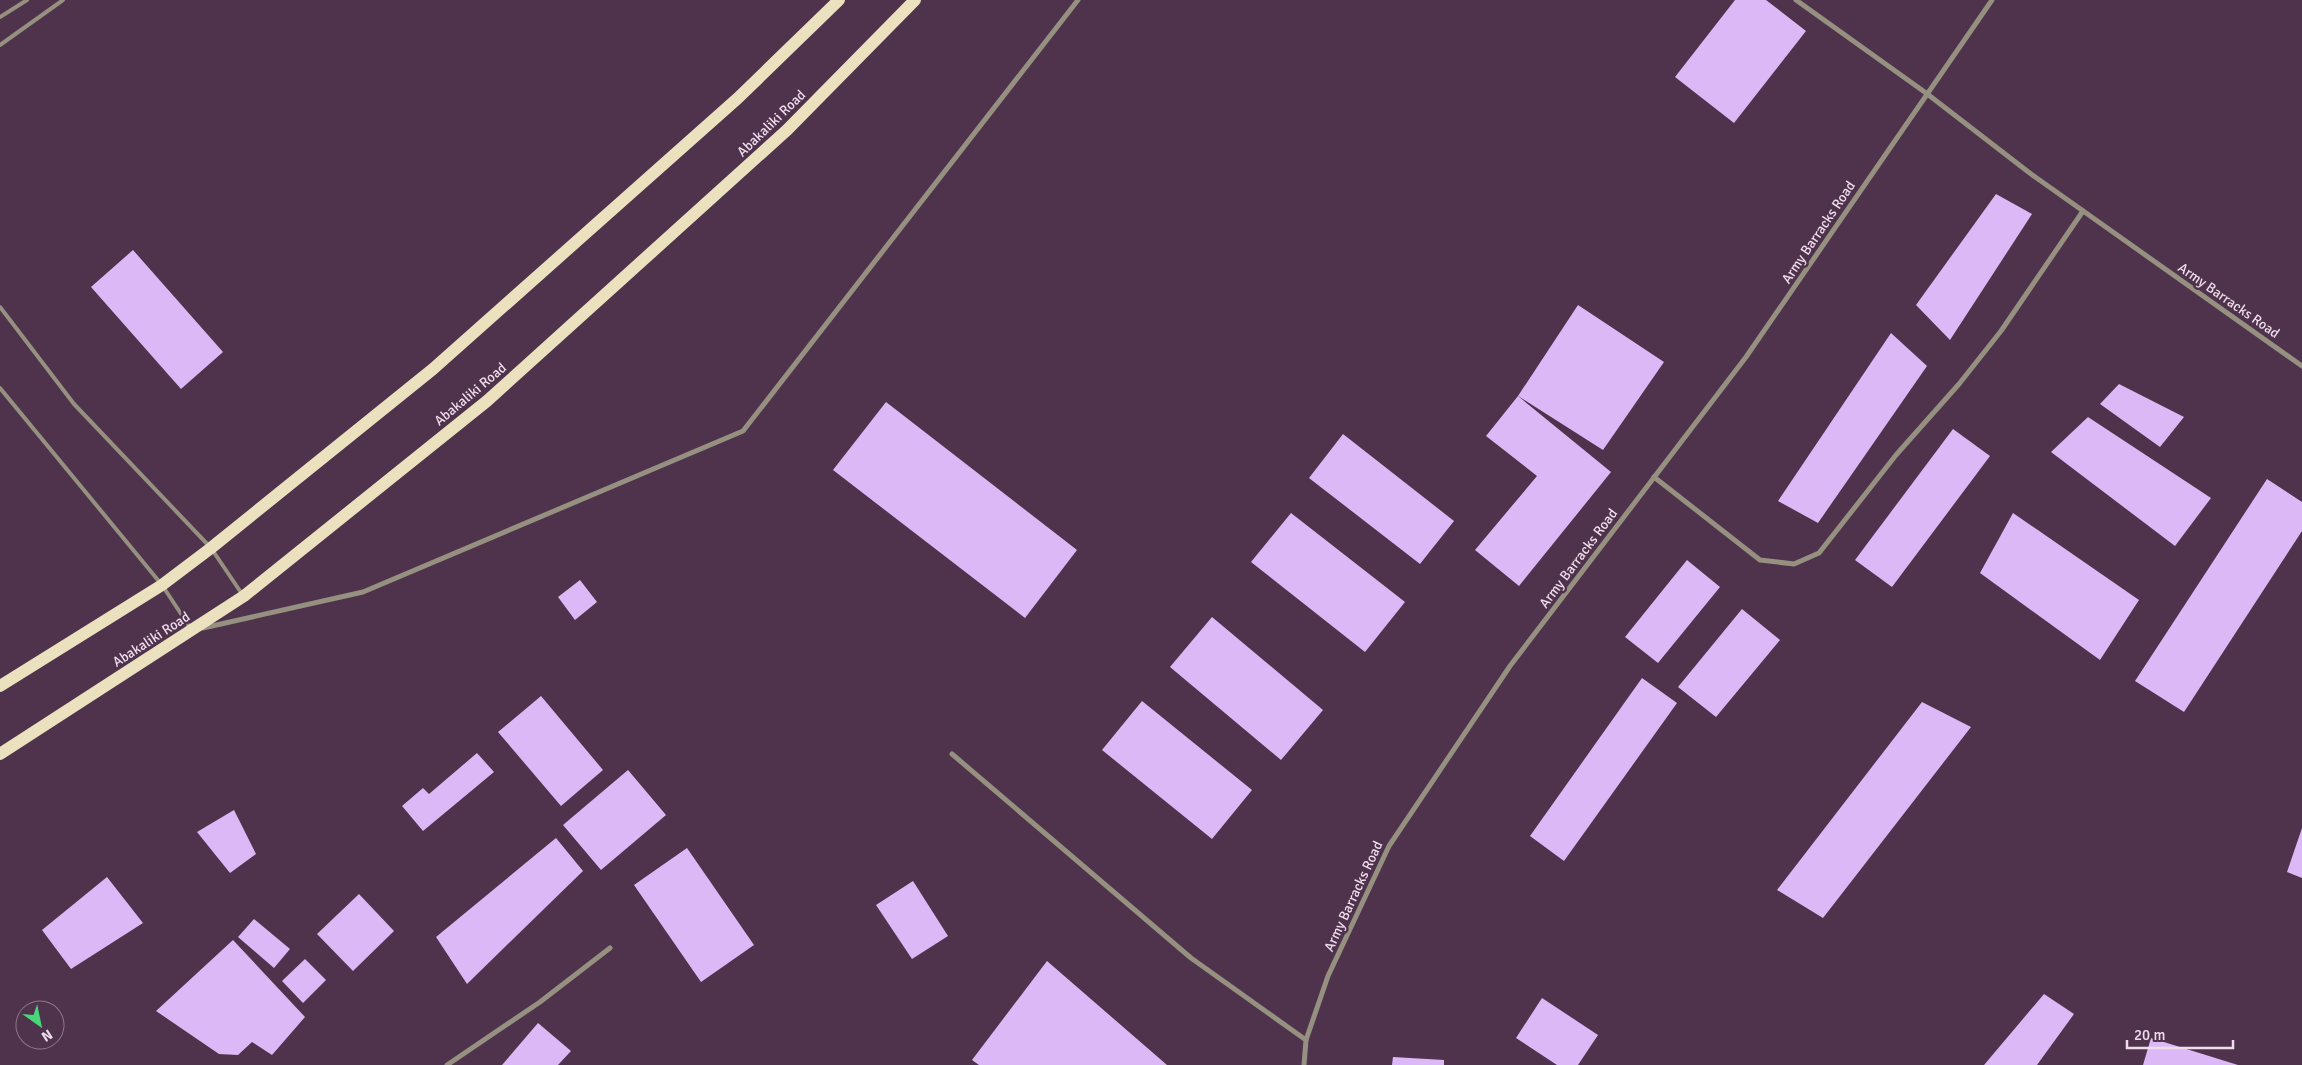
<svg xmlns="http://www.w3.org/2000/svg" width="2302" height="1065" viewBox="0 0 2302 1065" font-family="Signika,sans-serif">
	<rect width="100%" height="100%" fill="#4f334c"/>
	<g fill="#ddb8f6">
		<path d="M1735,0H1766L1806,31L1734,123L1675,77Z"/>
		<path d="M1996,194L2032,214L1950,340L1916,305Z"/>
		<path d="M133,250L223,352L181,389L91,287Z"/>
		<path d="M1578,305L1664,362L1603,450L1518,396Z"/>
		<path d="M1891,333L1927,366L1818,523L1778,501Z"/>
		<path d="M2119,384L2184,417L2160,447L2100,404Z"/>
		<path d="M1518,396L1611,472L1519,586L1475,550L1537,476L1486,436Z"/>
		<path d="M886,402L1077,550L1025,618L833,470Z"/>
		<path d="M2088,417L2211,498L2175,546L2051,452Z"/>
		<path d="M1953,429L1990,456L1892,587L1855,560Z"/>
		<path d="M1343,434L1454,521L1420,564L1309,478Z"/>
		<path d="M2267,479L2302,502V531L2184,712L2135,681Z"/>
		<path d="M1291,513L1405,602L1365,652L1251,562Z"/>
		<path d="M2013,513L2139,600L2100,660L1980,573Z"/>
		<path d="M1687,560L1720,587L1658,663L1625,637Z"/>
		<path d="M580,580L597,602L575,620L558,597Z"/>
		<path d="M1742,609L1780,640L1716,717L1678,687Z"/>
		<path d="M1212,617L1323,710L1281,760L1170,667Z"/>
		<path d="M1642,678L1677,703L1564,861L1530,836Z"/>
		<path d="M541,696L603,770L561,806L498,732Z"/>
		<path d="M1142,701L1252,790L1212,839L1102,750Z"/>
		<path d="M1922,702L1971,727L1823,918L1777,890Z"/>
		<path d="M477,753L494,772L423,831L402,806L423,788L429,794Z"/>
		<path d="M628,770L666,815L601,870L563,825Z"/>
		<path d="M234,810L256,854L230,873L197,832Z"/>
		<path d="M2302,828V878L2287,872Z"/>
		<path d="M556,838L583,871L467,984L436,937Z"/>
		<path d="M687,848L754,945L701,982L634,885Z"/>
		<path d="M107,877L143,923L71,969L42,930Z"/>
		<path d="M913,881L948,936L912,959L876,905Z"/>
		<path d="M359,894L394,931L353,971L317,934Z"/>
		<path d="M254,919L290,949L274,968L238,937Z"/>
		<path d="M233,940L305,1017L272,1055L252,1042L238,1055L219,1054L156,1011Z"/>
		<path d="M305,959L326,980L303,1003L282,981Z"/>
		<path d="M1047,961L1167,1065H979L972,1060Z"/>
		<path d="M2044,994L2074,1014L2037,1065H1984Z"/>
		<path d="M1542,998L1598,1035L1578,1065H1557L1516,1038Z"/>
		<path d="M538,1023L571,1051L558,1065H502Z"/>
		<path d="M2151,1038L2238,1065H2143Z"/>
		<path d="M1393,1057L1444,1060V1065H1392Z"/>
	</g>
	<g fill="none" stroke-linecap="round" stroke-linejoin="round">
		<g stroke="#95907f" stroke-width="4">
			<path d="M0,17L27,0"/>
			<path d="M0,45L63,0"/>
			<path d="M0,307L74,404L211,548L242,594"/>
			<path d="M0,388L162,585L191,629"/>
		</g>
		<g stroke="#95907f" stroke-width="5">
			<path d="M1796,0L1926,93L2031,174L2302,366"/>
			<path d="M1654,477L1760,560L1794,564L1819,553L1896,455L1959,384L2001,331L2083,211"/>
			<path d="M203,628L363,592L743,431L1078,0"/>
			<path d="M952,754L1191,958L1306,1040"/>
			<path d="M447,1065L540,1002L610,948"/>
			<path d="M1304,1065L1306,1040L1328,976L1389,846L1510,666L1746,357L1992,0"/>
		</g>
		<g stroke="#ece1bf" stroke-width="12">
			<path d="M0,686L162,585L211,548L433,369L738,98L839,0"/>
			<path d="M0,754L244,596L487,401L787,130L915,0"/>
		</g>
	</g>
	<g text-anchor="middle" stroke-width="5" stroke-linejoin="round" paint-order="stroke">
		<g font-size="14" fill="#efddec" stroke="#4f334c">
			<text transform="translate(771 123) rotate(-44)" y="5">Abakaliki Road</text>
			<text transform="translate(1818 232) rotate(-56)" y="5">Army Barracks Road</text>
			<text transform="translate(2229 300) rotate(35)" y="5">Army Barracks Road</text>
			<text transform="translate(470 394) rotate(-40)" y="5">Abakaliki Road</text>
			<text transform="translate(1578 558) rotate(-53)" y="5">Army Barracks Road</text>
			<text transform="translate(151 639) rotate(-33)" y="5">Abakaliki Road</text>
			<text transform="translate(1353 896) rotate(-65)" y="5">Army Barracks Road</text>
		</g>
	</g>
	<g transform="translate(40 1025) rotate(147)"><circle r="24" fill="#4f334c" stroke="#8f778c"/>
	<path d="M0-4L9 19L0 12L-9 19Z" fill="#47d779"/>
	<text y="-8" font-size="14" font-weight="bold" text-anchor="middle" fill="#efddec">N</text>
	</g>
	<path d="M2127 1040v8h106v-8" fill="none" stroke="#efddec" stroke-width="2.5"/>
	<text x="2134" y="1040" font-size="15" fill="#efddec" stroke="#4f334c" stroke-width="4" paint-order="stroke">20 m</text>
</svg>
